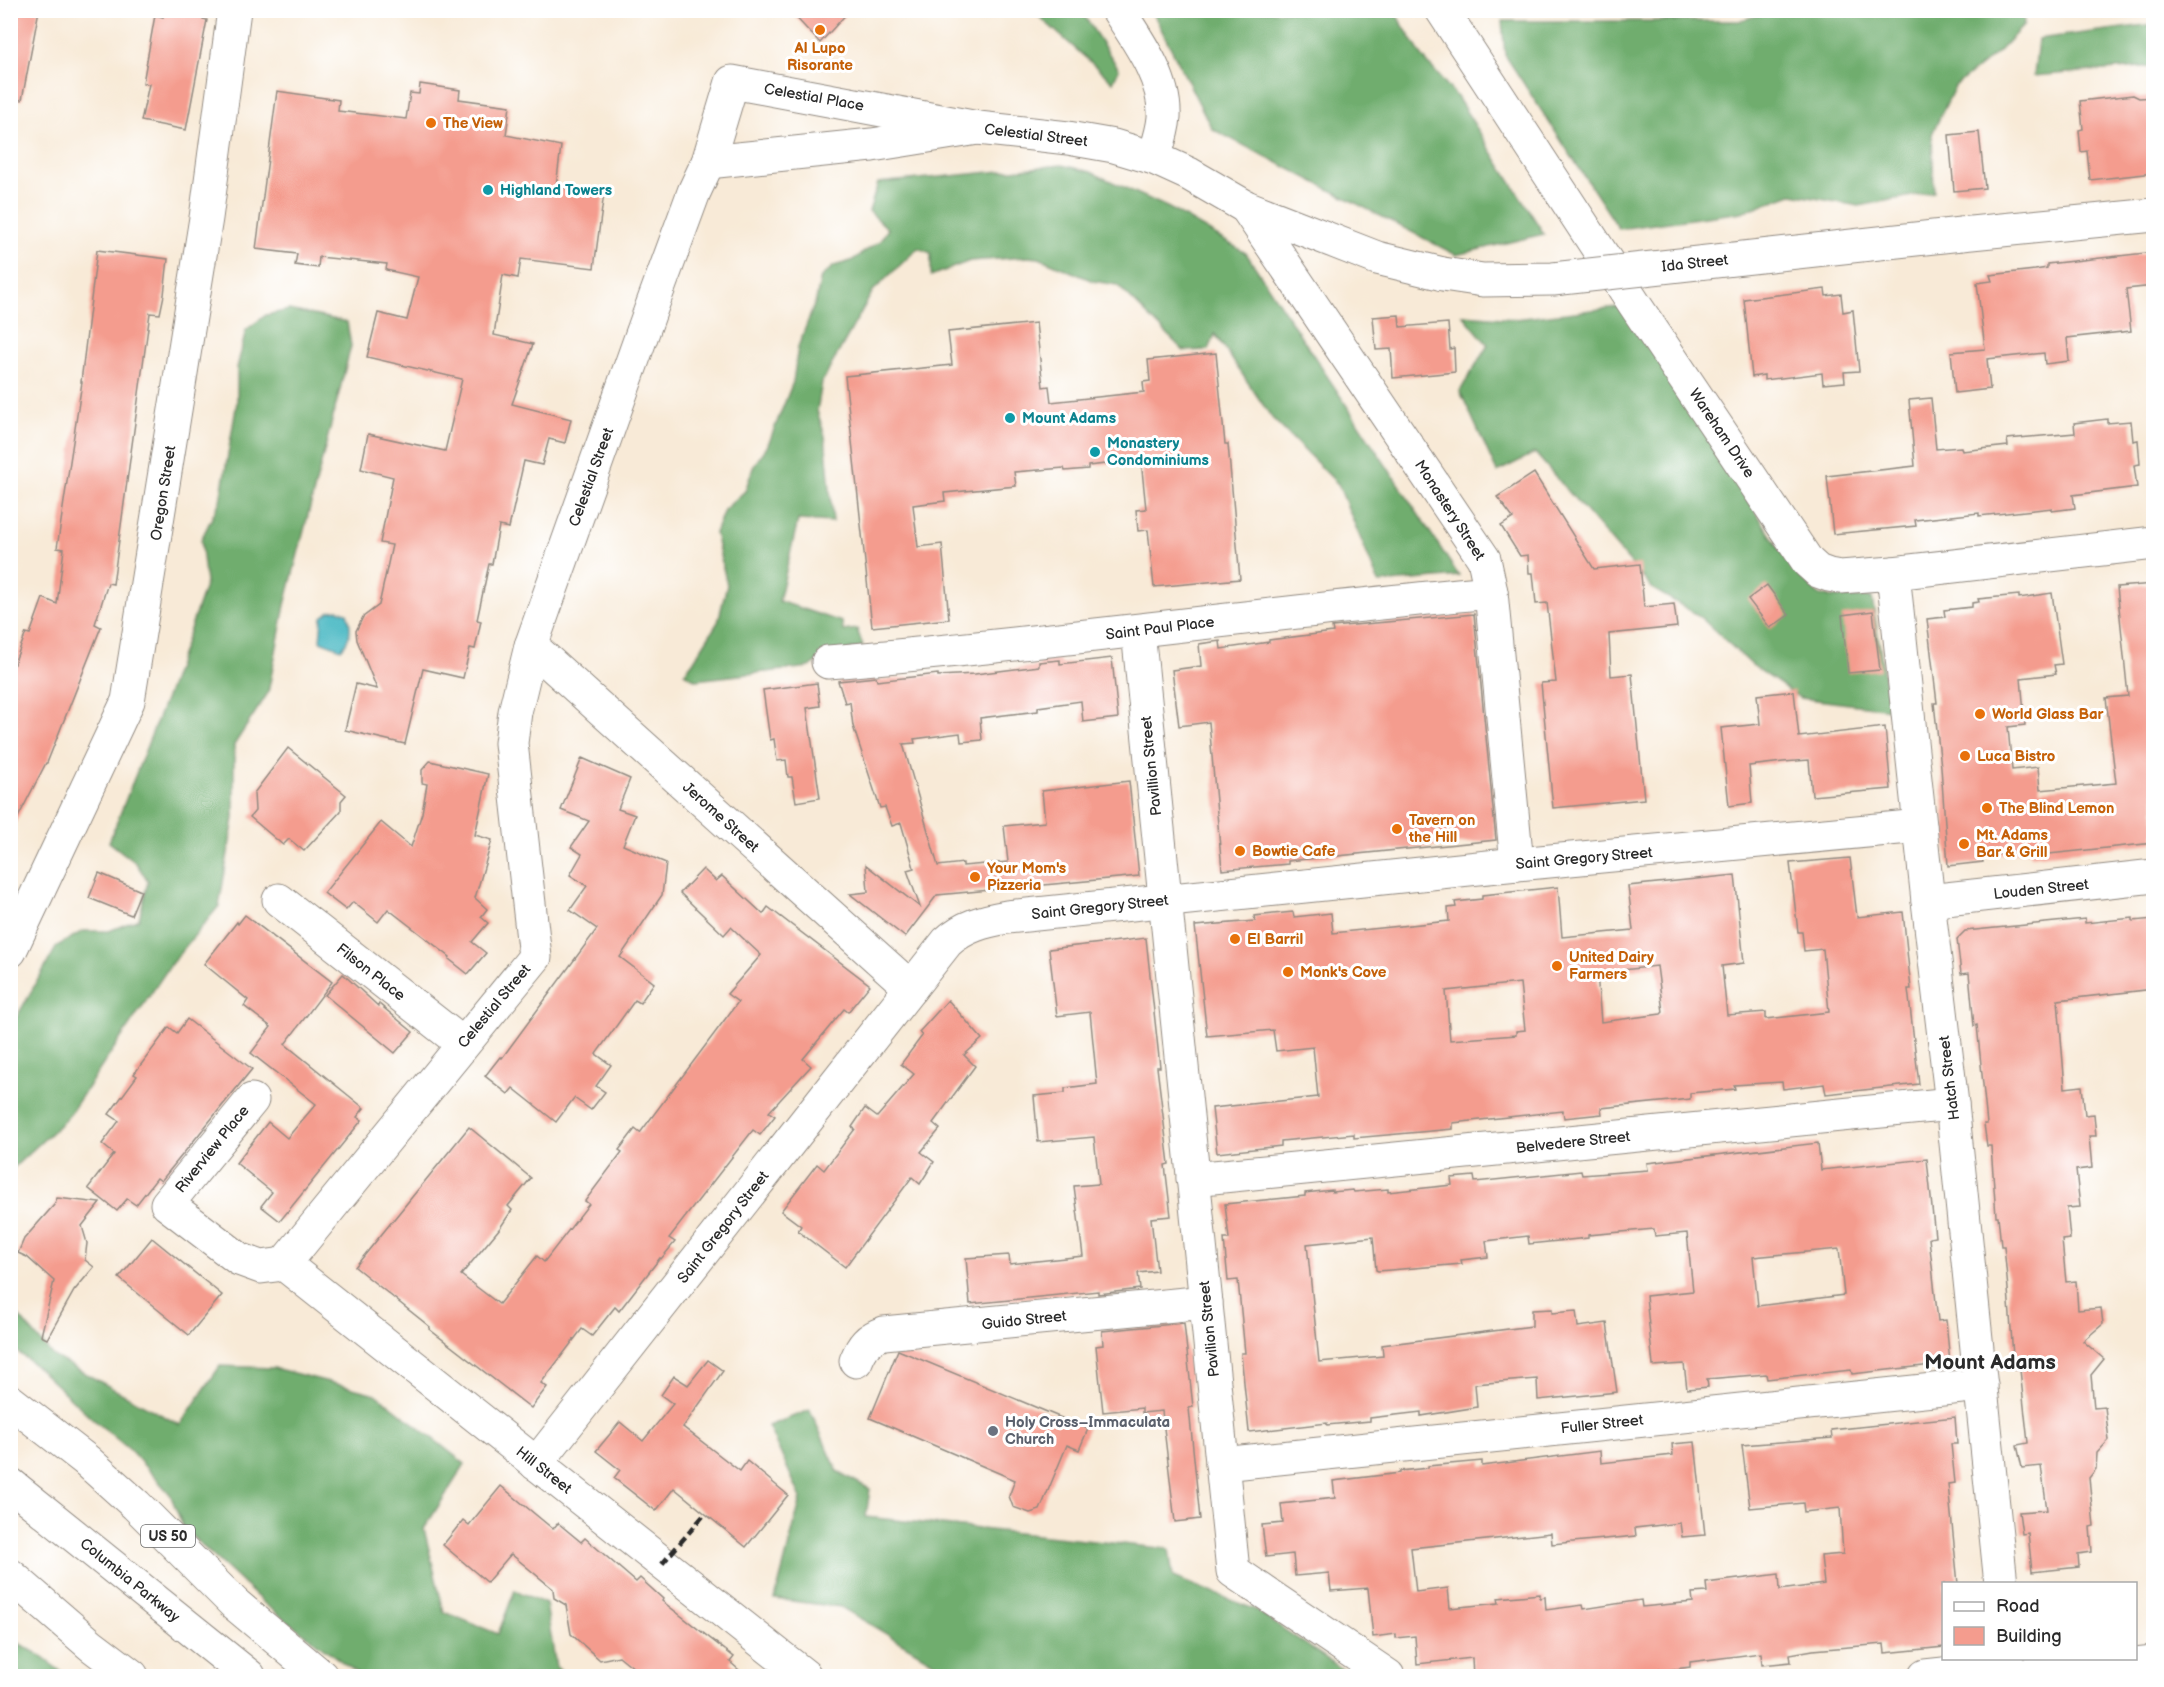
<svg xmlns="http://www.w3.org/2000/svg" width="2164" height="1687" viewBox="0 0 2164 1687" font-family="'Balsamiq Sans',sans-serif">
	<rect width="100%" height="100%" fill="#fff"/>
	<filter id="ink" filterUnits="userSpaceOnUse"><feTurbulence type="fractalNoise" baseFrequency=".0167" numOctaves="2"/><feDisplacementMap in="SourceGraphic" scale="12" xChannelSelector="R" yChannelSelector="G"/><feConvolveMatrix kernelMatrix="1 2 1 2 8 2 1 2 1" color-interpolation-filters="sRGB"/></filter>
	<filter id="wash" filterUnits="userSpaceOnUse"><feTurbulence type="fractalNoise" baseFrequency=".008" numOctaves="4" result="noise"/><feDisplacementMap in="SourceGraphic" scale="24" xChannelSelector="R" yChannelSelector="G"/><feGaussianBlur stdDeviation="1.35" result="paint"/><feColorMatrix in="noise" values="0 0 0 0 0 0 0 0 0 0 0 0 0 0 0 0 0 1.4 0 .05"/><feComposite in="paint" operator="in"/></filter>
	<g filter="url(#wash)">
		<rect width="100%" height="100%" fill="#f8ead7"/>
		<g fill="#6fad6e" stroke="#4d6c4c" stroke-width="1.5">
			<path d="M1774,10L2023,11L2024,25L1998,52L1955,86L1932,134L1934,192L1859,206L1792,194L1742,212L1619,229L1505,55L1502,21H1739Z"/>
			<path d="M1033,11H1081L1119,69L1113,82Z"/>
			<path d="M1152,11H1394L1422,56L1457,97L1544,234L1456,255L1212,129Z"/>
			<path d="M2153,24V66L2034,76L2038,39Z"/>
			<path d="M1062,165L1091,172L1169,208L1246,253L1459,576L1379,583L1338,484L1272,418L1215,334L1209,350L1184,351L1117,285L1093,281L1039,258L1027,257L970,261L931,276V253L918,248L873,291L822,382L817,411L825,436L833,522L798,520L779,601L842,622L843,631L857,629L863,646L820,659L810,667L696,680L684,673L693,662L718,622L727,585L715,533L724,510L745,491L754,465L767,447L793,382L798,347L816,300L821,277L834,266L851,261L880,241L888,229L869,211L878,183Z"/>
			<path d="M1626,306L1792,569L1820,596L1872,598L1889,709L1800,698L1752,665L1698,615L1653,589L1535,453L1497,472L1460,391L1488,345L1463,315L1515,319Z"/>
			<path d="M289,310L347,322L351,346L285,605L268,693L234,745V818L219,906L171,964L67,1118L11,1170V1027L57,946L83,931H109L139,919L148,881L136,863L109,842L169,690L206,583L201,540L220,501L237,402V368L246,330L266,315Z"/>
			<path d="M10,1306L53,1356L180,1425L220,1366L274,1368L376,1394L465,1464L424,1529L444,1612L498,1634L515,1590L546,1604L556,1667L569,1676H361L266,1605L184,1529L170,1494L130,1450L94,1420L38,1368L11,1347Z"/>
			<path d="M810,1410L838,1472L870,1489L866,1517L1169,1549L1173,1577L1254,1609L1352,1676H946L947,1670L841,1607L775,1599L801,1498L768,1426Z"/>
			<path d="M11,1639L36,1653L67,1676H11Z"/>
		</g>
		<path fill="#4bb9c4" stroke="#3b7278" stroke-width="1.5" d="M338,610L347,613C352,626 351,640 341,649L320,641L322,617L330,611Z"/>
		<g id="blocks">
			<g fill="#f49c8e" fill-rule="evenodd">
				<path d="M10,10H39L22,100L10,99Z"/>
				<path d="M164,10H205L203,19L207,20L186,130L141,121L149,84L143,83L155,15L163,17Z"/>
				<path d="M789,10H850L820,43Z"/>
				<path d="M420,84L460,90L459,99L510,106L506,135L561,146L556,187L604,193L594,268L521,259L518,278L503,275L494,335L533,344L512,404L571,419L565,443L549,439L542,465L524,461L509,528L499,526L492,564H489L477,620L481,621L475,649L470,648L463,678L423,669L405,744L345,730L356,684L377,689L357,640L356,631L363,617L379,605L392,545L380,543L393,477L361,469L368,434L445,451L462,379L367,357L378,313L407,320L418,277L386,270L387,264L319,257L318,268L295,265L297,254L256,249L277,91L339,100L338,111L406,119L410,93L419,94Z"/>
				<path d="M2133,95L2139,98L2154,97V173L2090,180L2087,151L2081,152L2079,130L2083,129L2080,101Z"/>
				<path d="M1979,132L1985,188L1954,191L1949,135Z"/>
				<path d="M97,250L168,259L164,295L160,314L150,313L113,584L108,583L95,624L101,627L47,763H46L10,833V674L26,633L30,634L43,598L57,604L64,549L57,548L82,382H81Z"/>
				<path d="M2154,252V286L2126,289L2131,331L2067,338L2069,361L2045,364L2044,353L1987,359L1990,389L1955,393L1951,352L1985,349L1977,283L1992,281L1990,275L2035,270L2047,268V264Z"/>
				<path d="M1825,289L1826,296L1841,294L1843,312L1853,310L1859,371L1844,372L1845,382L1823,384L1822,373L1764,380V375L1752,377L1744,299Z"/>
				<path d="M1399,315L1400,327L1448,323L1450,349L1454,348L1455,372L1393,378L1391,349L1376,350L1373,317Z"/>
				<path d="M1036,323L1043,387L1049,386L1051,402L1144,392L1143,382L1150,381L1148,360L1216,353L1225,444H1228L1240,579L1154,587L1148,530L1138,531L1136,510L1146,509L1141,460L1088,466V469L1076,470L1065,471L1064,468L1014,472L1016,486L944,493L945,501L913,505L918,547L942,544L949,619L872,627L845,376L952,365L948,332Z"/>
				<path d="M1931,398L1936,449L1961,447L1962,451L2008,446L2007,439L2075,433L2074,423L2107,419V423L2131,421L2133,441L2138,440L2140,464L2134,465L2137,487L2073,495L2075,508L2052,511V508L1979,516V513L1915,520L1916,526L1833,534L1827,476L1915,466L1909,400Z"/>
				<path d="M1534,473L1594,569L1640,564L1644,607L1674,604L1677,627L1609,634L1611,676L1632,674L1644,799L1553,808L1541,683L1556,682L1547,603L1536,604L1533,573H1529L1528,555L1520,556L1501,526L1513,518L1497,497Z"/>
				<path d="M2154,584V843L2030,856L2029,851L1982,856L1983,862L1948,866L1941,767L1934,703H1937L1927,619L1945,617L1944,610L1972,607V603L1979,602L1978,599L2019,595V598L2052,593L2062,664L2054,665L2056,674L2021,678L2025,725L2008,727L2012,770L2038,767L2040,790L2116,783L2106,698L2128,696L2117,587Z"/>
				<path d="M1767,585L1789,615L1770,628L1748,599Z"/>
				<path d="M1873,611L1880,670L1848,673L1842,615Z"/>
				<path d="M1474,614L1496,840L1288,861V864L1222,870L1209,722L1179,726L1172,670L1201,666L1199,644L1220,641L1221,649L1269,642V640L1333,632L1332,627Z"/>
				<path d="M1112,658L1118,718L1083,722L1081,701L1038,707V711L980,718L982,740L961,742L960,733L914,739L915,743L903,744L938,866L963,863V866L1008,862L1004,826L1045,822L1042,791L1129,781L1139,876L937,895L905,937L850,894L868,892L866,865L920,907L907,870L914,868L901,823L892,826L885,807L880,808L853,726L850,702L845,703L838,681L876,677L877,681L938,674V676L975,674L1039,666V662L1060,660V664Z"/>
				<path d="M817,683L820,706L807,708L820,798L796,802L792,777H788L786,760L777,761L774,739L770,740L763,690Z"/>
				<path d="M1794,691L1799,737L1885,727L1891,789L1812,796L1809,760L1783,762L1749,766L1752,803L1729,806L1721,728L1760,724L1757,695Z"/>
				<path d="M288,748L346,795L341,801V811L304,851L289,839L283,845L250,817L255,811L254,793Z"/>
				<path d="M582,758L630,779L618,809L635,815L623,845L666,863L662,895L620,957L654,983L640,1003L635,1000L596,1054L611,1065L596,1086L605,1092L591,1110L574,1098L556,1122L513,1088L508,1094L485,1076L500,1057L502,1058L597,929L570,910L587,886L570,875L582,854L571,847L589,821L561,810Z"/>
				<path d="M430,761L488,774L475,835L492,840L475,898L487,909L481,917L488,923L472,942L486,953L468,974L449,959L450,957L388,909L378,922L353,902L346,910L324,893L381,822L411,847L422,813L427,784L422,783V770Z"/>
				<path d="M1850,858L1857,917L1903,912L1911,989H1908L1919,1084L1826,1094L1824,1084L1783,1089L1782,1082L1734,1085L1735,1089L1690,1093V1099L1601,1108L1602,1114L1564,1118L1563,1111L1453,1123V1129L1354,1138V1134L1281,1141V1146L1217,1153L1212,1108L1318,1097L1313,1047L1276,1051L1273,1030L1207,1036L1195,926L1255,921L1254,916L1293,912L1294,917L1331,913L1333,933L1449,921L1448,908L1456,907L1455,902L1482,899V895L1558,887L1562,937L1633,930L1628,886L1735,875L1744,963L1722,966L1727,1015L1766,1012V1019L1829,1012L1823,949L1804,951L1802,932H1798L1790,863ZM1657,966L1663,1012L1661,1014L1601,1022L1597,973ZM1520,983L1525,1030L1516,1031V1035L1450,1040L1446,991Z"/>
				<path d="M703,869L716,881L722,876L763,914L768,907L870,985L848,1012L844,1009L803,1059L811,1066L769,1112L775,1116L760,1135L753,1130L669,1238L675,1242L661,1259L660,1258L619,1311L615,1307L592,1336L582,1329L541,1383L547,1387L531,1408L429,1329L430,1327L355,1267L469,1127L531,1178L508,1206L512,1210L500,1228L461,1275L499,1304L537,1256L544,1262L589,1204L585,1201L622,1152L619,1150L635,1129L640,1133L738,1002L727,994L761,955L731,927L724,935L680,893Z"/>
				<path d="M99,873L141,891L131,915L89,898Z"/>
				<path d="M245,915L332,982L285,1044L364,1108L357,1117L362,1120L280,1221L261,1206L272,1192L236,1163L268,1122L287,1138L316,1104L251,1053L271,1027L244,1006L248,1000L204,964L237,922L238,924Z"/>
				<path d="M2133,918V921L2154,919V989L2058,1000L2065,1088L2082,1086L2085,1115L2094,1114L2096,1136H2089L2092,1168L2076,1170L2080,1207L2067,1208L2070,1239L2062,1240L2066,1282L2076,1281L2078,1310L2101,1308L2103,1324L2083,1341L2104,1359L2091,1375L2094,1408L2105,1407L2109,1440L2097,1453L2096,1469L2089,1478L2094,1526L2090,1527L2092,1552L2078,1554L2079,1567L2032,1572L2028,1533L2022,1534L2019,1512L2047,1510L2041,1466L2022,1468L2017,1445L2028,1443L2020,1370H2015L2013,1356L2008,1289L2004,1246H2001L1998,1216H1996L1991,1146H1987L1984,1124H1987L1977,1025L1974,1026L1969,973L1961,974L1957,939L1965,931L2085,919V923Z"/>
				<path d="M1146,938L1160,1067H1157L1169,1164L1165,1165L1171,1216L1151,1218L1157,1271L1138,1273L1140,1289L1098,1294V1291L970,1304L966,1258L1009,1255L1010,1264L1083,1256L1074,1186L1099,1184L1094,1137L1038,1142L1034,1096L1065,1093V1088L1097,1084L1090,1012L1057,1016L1049,949Z"/>
				<path d="M343,974L378,1006L379,1004L413,1032L395,1053L325,995Z"/>
				<path d="M948,1000L982,1039L964,1055L975,1066L933,1123L940,1129L921,1152L934,1162L920,1184L912,1177L845,1267L798,1231L801,1226L781,1211L817,1164L824,1170L855,1129L852,1127L865,1108L877,1117L914,1074L901,1064L922,1036L919,1032Z"/>
				<path d="M187,1019L252,1069L161,1181L157,1178L136,1205L127,1199L117,1211L88,1188L114,1154L102,1144L119,1121L109,1114L137,1076L134,1074L169,1027L177,1033Z"/>
				<path d="M1818,1143L1821,1170L1927,1159L1935,1237L1929,1238L1938,1321L1946,1320L1950,1363L1852,1374L1851,1370L1767,1379L1766,1374L1707,1379L1708,1387L1687,1389L1684,1364L1653,1366L1646,1296L1693,1291L1687,1233L1655,1236L1654,1229L1588,1235V1238L1529,1244L1528,1236L1486,1241L1488,1257L1461,1260L1462,1264L1378,1271L1376,1270L1373,1237L1307,1244L1319,1362L1383,1356L1382,1345L1532,1326V1310L1552,1309V1313L1576,1311L1578,1327L1607,1323L1617,1392L1538,1400L1537,1379L1475,1384L1477,1407L1421,1416V1412L1370,1418V1421L1327,1425V1423L1249,1432L1241,1353H1245L1238,1280L1228,1281L1224,1239H1229L1225,1204L1305,1196V1193L1332,1190V1192L1353,1190L1354,1192L1388,1189V1192L1452,1185L1451,1178L1474,1176L1475,1182L1581,1171L1582,1175L1648,1170L1647,1163ZM1839,1249L1844,1295L1758,1306L1753,1257Z"/>
				<path d="M57,1198L100,1203L82,1226L87,1243L85,1260L94,1267L74,1291L47,1339L41,1336L54,1281L27,1257L18,1253L24,1239L54,1205Z"/>
				<path d="M152,1238L222,1295L189,1335L119,1278Z"/>
				<path d="M1184,1323L1193,1407L1189,1408L1200,1519L1175,1522L1162,1411L1142,1413V1408L1103,1412L1096,1346L1103,1345L1102,1331Z"/>
				<path d="M898,1350L1088,1429L1079,1450L1067,1445L1040,1510L1030,1513L1013,1507L1009,1496L1015,1480L870,1418Z"/>
				<path d="M708,1360L723,1371L683,1427L740,1471L747,1461L788,1495L746,1547L674,1488L656,1511L614,1478L620,1470L596,1451L620,1422L643,1441L673,1404L661,1395L674,1376L688,1385Z"/>
				<path d="M1955,1417L1957,1444H1951L1955,1483L1948,1484L1958,1584H1944V1647L1885,1653L1884,1644L1813,1650L1790,1654L1791,1662L1762,1665L1761,1653L1690,1662V1667L1659,1671V1669L1602,1677H1473L1472,1658L1417,1664L1415,1636L1396,1638V1634L1373,1637L1368,1588L1331,1591L1329,1573L1295,1576L1293,1554L1266,1557L1262,1525L1283,1523L1281,1504L1335,1498L1333,1481L1400,1473V1471L1428,1468V1466L1482,1461V1466L1600,1451L1601,1463L1673,1455L1672,1444L1695,1442L1705,1535L1682,1537L1680,1523L1635,1528L1636,1536L1552,1544L1551,1533L1411,1548L1416,1592L1448,1588L1450,1608L1499,1603L1498,1598L1540,1594V1598L1545,1597L1546,1610L1583,1605L1584,1609L1641,1600L1642,1607L1693,1602L1692,1593L1707,1592L1706,1583L1779,1574L1780,1590L1824,1584L1821,1556L1843,1554L1840,1508L1804,1512L1803,1503L1750,1508L1742,1445L1832,1438L1831,1430Z"/>
				<path d="M501,1486L553,1529L558,1523L581,1542L585,1538L636,1582L640,1578L663,1599L662,1601L734,1657L730,1662L747,1677H645L619,1656L600,1660L571,1634L566,1605L554,1598L553,1589L511,1554L487,1582L443,1545L463,1520L469,1525Z"/>
			</g>
		</g>
	</g>
	<g filter="url(#ink)">
		<use href="#blocks" fill-opacity="0" stroke="#928a81" stroke-width="1.5"/>
		<g fill="none" stroke-linecap="round" stroke-linejoin="round">
			<defs>
				<g id="street">
					<path d="M1118,10C1138,41 1166,79 1164,117C1163,131 1158,145 1154,158"/>
					<path d="M1442,10L1635,305L1808,562L1818,571L1829,575L1840,577L1893,573L2154,543"/>
					<path d="M708,162L872,145L978,128L1068,138L1114,146L1154,158L1189,174L1246,207L1377,258L1443,274"/>
					<path d="M1246,207L1484,559L1491,592L1517,864"/>
					<path d="M1961,234L2154,215"/>
					<path d="M1893,573L1928,901L1952,1104L2001,1584"/>
					<path d="M1138,631L1233,1571L1388,1676"/>
					<path d="M531,646L911,988"/>
					<path d="M828,662C1050,644 1270,612 1491,592"/>
					<path d="M279,900L463,1044"/>
					<path d="M1928,901L2154,876"/>
					<path d="M10,951L128,701L206,218L234,10"/>
					<path d="M252,1100L167,1204L239,1259L261,1267L284,1264"/>
					<path d="M1193,1179L1952,1104"/>
					<path d="M284,1264L535,957L511,743L515,712L531,646L652,306L694,192L708,162L732,82L978,128"/>
					<path d="M284,1264L805,1676"/>
					<path d="M856,1361C862,1346 868,1338 884,1333L1206,1302"/>
					<path d="M536,1464L947,942C964,926 985,921 1007,917L1517,864L1920,826"/>
					<path d="M1222,1464L1981,1385"/>
					<path d="M1925,1676L2009,1667"/>
					<path d="M2018,1676L2154,1662"/>
				</g>
				<g id="highway">
					<path d="M10,1401L86,1460L136,1505L235,1604L321,1676"/>
					<path d="M10,1484L249,1676"/>
					<path d="M10,1575L91,1645L132,1676"/>
				</g>
			</defs>
			<use href="#street" stroke="#928a81" stroke-width="35"/>
			<use href="#highway" stroke="#928a81" stroke-width="35"/>
			<use href="#street" stroke="#fff" stroke-width="33"/>
			<use href="#highway" stroke="#fff" stroke-width="33"/>
			<path stroke="#2b2b2b" stroke-width="4.5" stroke-dasharray="9 4.5" stroke-linecap="butt" d="M662,1564L704,1515"/>
			<defs>
				<path id="street-bridge" d="M1443,274L1483,280L1553,279L1961,234"/>
			</defs>
			<use href="#street-bridge" stroke="#928a81" stroke-width="35" stroke-linecap="butt"/>
			<use href="#street-bridge" stroke="#fff" stroke-width="33"/>
		</g>
	</g>
	<g fill="#e8710a" stroke="#fff" stroke-width="2">
		<circle cx="820" cy="30" r="6"/>
		<circle cx="431" cy="123" r="6"/>
		<circle cx="1980" cy="714" r="6"/>
		<circle cx="1965" cy="756" r="6"/>
		<circle cx="1987" cy="808" r="6"/>
		<circle cx="1397" cy="829" r="6"/>
		<circle cx="1964" cy="844" r="6"/>
		<circle cx="1240" cy="851" r="6"/>
		<circle cx="975" cy="877" r="6"/>
		<circle cx="1235" cy="939" r="6"/>
		<circle cx="1557" cy="966" r="6"/>
		<circle cx="1288" cy="972" r="6"/>
	</g>
	<g fill="#0f9aa8" stroke="#fff" stroke-width="2">
		<circle cx="488" cy="190" r="6"/>
		<circle cx="1010" cy="418" r="6"/>
		<circle cx="1095" cy="452" r="6"/>
	</g>
	<circle fill="#6b7280" stroke="#fff" stroke-width="2" cx="993" cy="1431" r="6"/>
	<g text-anchor="middle" stroke-width="6" stroke-linejoin="round" paint-order="stroke">
		<rect fill="#fff" stroke="#6b6b6b" stroke-width="1.5" x="141" y="1525" width="54" height="22" rx="4.5"/>
		<g font-size="14" font-weight="bold" fill="#2b2b2b">
			<text x="168" y="1541">US 50</text>
		</g>
		<g font-size="15" font-weight="bold" fill="#c56008" stroke="#fff" text-anchor="start">
			<text x="820" y="53" text-anchor="middle">Al Lupo<tspan x="820" dy="17">Risorante</tspan></text>
			<text x="443" y="128">The View</text>
			<text x="1992" y="719">World Glass Bar</text>
			<text x="1977" y="761">Luca Bistro</text>
			<text x="1999" y="813">The Blind Lemon</text>
			<text x="1409" y="825">Tavern on<tspan x="1409" dy="17">the Hill</tspan></text>
			<text x="1976" y="840">Mt. Adams<tspan x="1976" dy="17">Bar &amp; Grill</tspan></text>
			<text x="1252" y="856">Bowtie Cafe</text>
			<text x="987" y="873">Your Mom's<tspan x="987" dy="17">Pizzeria</tspan></text>
			<text x="1247" y="944">El Barril</text>
			<text x="1569" y="962">United Dairy<tspan x="1569" dy="17">Farmers</tspan></text>
			<text x="1300" y="977">Monk's Cove</text>
		</g>
		<g font-size="15" fill="#2b2b2b" stroke="#fff">
			<text transform="translate(814 97) rotate(10)" y="5">Celestial Place</text>
			<text transform="translate(1036 135) rotate(7)" y="5">Celestial Street</text>
			<text transform="translate(1695 263) rotate(-6)" y="5">Ida Street</text>
			<text transform="translate(1722 433) rotate(56)" y="5">Wareham Drive</text>
			<text transform="translate(591 477) rotate(-70)" y="5">Celestial Street</text>
			<text transform="translate(163 493) rotate(-81)" y="5">Oregon Street</text>
			<text transform="translate(1450 510) rotate(57)" y="5">Monastery Street</text>
			<text transform="translate(1160 628) rotate(-7)" y="5">Saint Paul Place</text>
			<text transform="translate(1151 766) rotate(-96)" y="5">Pavillion Street</text>
			<text transform="translate(721 817) rotate(42)" y="5">Jerome Street</text>
			<text transform="translate(1584 858) rotate(-5)" y="5">Saint Gregory Street</text>
			<text transform="translate(2041 889) rotate(-6)" y="5">Louden Street</text>
			<text transform="translate(1100 907) rotate(-6)" y="5">Saint Gregory Street</text>
			<text transform="translate(371 972) rotate(38)" y="5">Filson Place</text>
			<text transform="translate(494 1006) rotate(-50)" y="5">Celestial Street</text>
			<text transform="translate(1949 1078) rotate(-97)" y="5">Hatch Street</text>
			<text transform="translate(1573 1142) rotate(-6)" y="5">Belvedere Street</text>
			<text transform="translate(212 1149) rotate(-51)" y="5">Riverview Place</text>
			<text transform="translate(723 1227) rotate(-52)" y="5">Saint Gregory Street</text>
			<text transform="translate(1024 1320) rotate(-6)" y="5">Guido Street</text>
			<text transform="translate(1209 1329) rotate(-96)" y="5">Pavilion Street</text>
			<text transform="translate(1602 1424) rotate(-6)" y="5">Fuller Street</text>
			<text transform="translate(544 1470) rotate(38)" y="5">Hill Street</text>
			<text transform="translate(130 1580) rotate(39)" y="5">Columbia Parkway</text>
		</g>
		<g font-size="15" font-weight="bold" fill="#0d838f" stroke="#fff" text-anchor="start">
			<text x="500" y="195">Highland Towers</text>
			<text x="1022" y="423">Mount Adams</text>
			<text x="1107" y="448">Monastery<tspan x="1107" dy="17">Condominiums</tspan></text>
		</g>
		<g font-size="15" font-weight="bold" fill="#5b616d" stroke="#fff" text-anchor="start">
			<text x="1005" y="1427">Holy Cross–Immaculata<tspan x="1005" dy="17">Church</tspan></text>
		</g>
		<g font-size="21" font-weight="bold" fill="#2b2b2b" stroke="#fff">
			<text x="1990" y="1369">Mount Adams</text>
		</g>
	</g>
	<rect width="2164" height="1687" fill="none" stroke="#fff" stroke-width="36"/>
	<rect x="1942" y="1582" width="195" height="78" fill="#ffffff" stroke="#aaaaaa" stroke-width="1.5"/>
	<rect x="1954" y="1602" width="30" height="9" fill="#ffffff" stroke="#aaaaaa" stroke-width="1.5"/>
	<text x="1996" y="1612" font-size="18" fill="#2b2b2b">Road</text>
	<rect x="1954" y="1627" width="30" height="18" fill="#f49c8e" stroke="#aaaaaa" stroke-width="1.5"/>
	<text x="1996" y="1642" font-size="18" fill="#2b2b2b">Building</text>
</svg>
